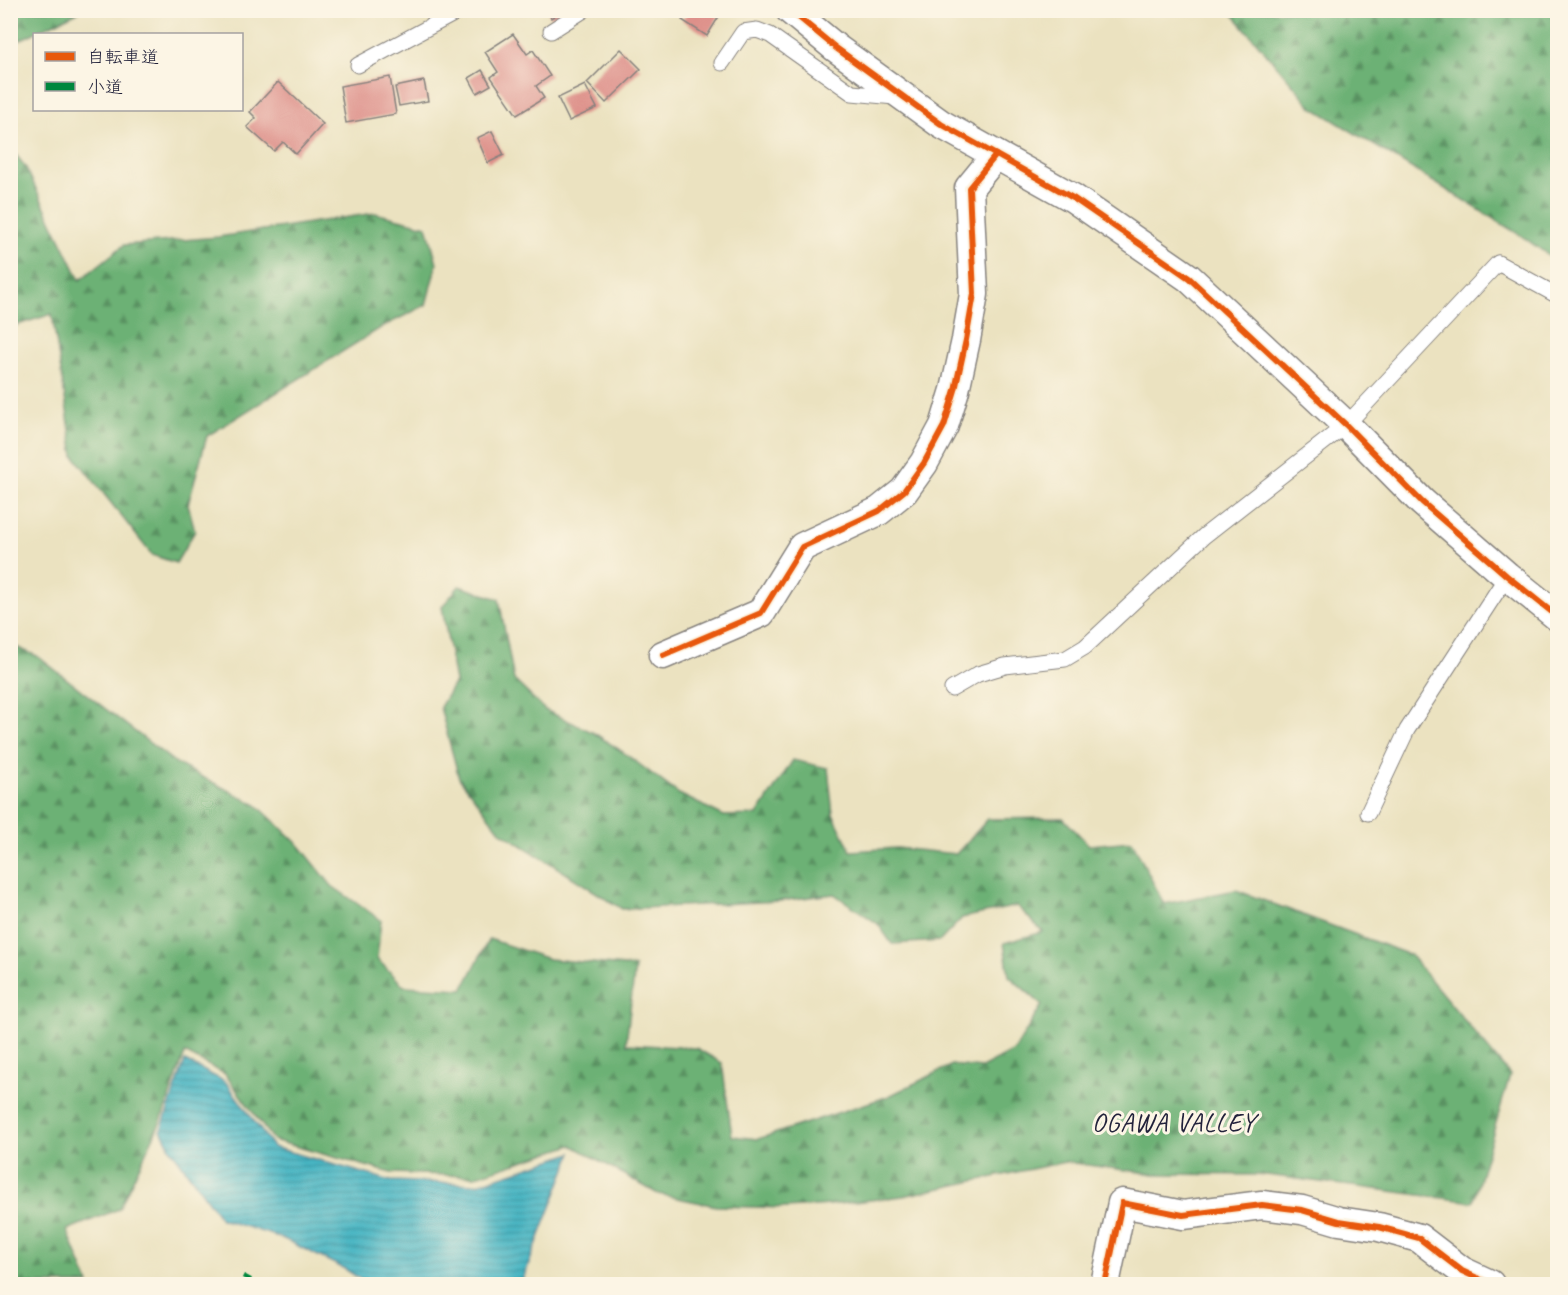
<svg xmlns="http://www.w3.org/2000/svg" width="1568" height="1295" viewBox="0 0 1568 1295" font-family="Caveat,'Klee One',sans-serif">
	<defs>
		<pattern id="forest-firs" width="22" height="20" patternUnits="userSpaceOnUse" patternTransform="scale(1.5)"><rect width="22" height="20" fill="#6cb175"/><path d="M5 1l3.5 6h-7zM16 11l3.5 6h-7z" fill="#589061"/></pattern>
		<pattern id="water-rules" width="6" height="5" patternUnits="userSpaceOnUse" patternTransform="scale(1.5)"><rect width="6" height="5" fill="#47b5c3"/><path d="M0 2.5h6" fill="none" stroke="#3b93a0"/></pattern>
	</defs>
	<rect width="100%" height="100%" fill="#fcf5e5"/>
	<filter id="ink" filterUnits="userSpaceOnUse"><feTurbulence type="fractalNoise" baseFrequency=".0167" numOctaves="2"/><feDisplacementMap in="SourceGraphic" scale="12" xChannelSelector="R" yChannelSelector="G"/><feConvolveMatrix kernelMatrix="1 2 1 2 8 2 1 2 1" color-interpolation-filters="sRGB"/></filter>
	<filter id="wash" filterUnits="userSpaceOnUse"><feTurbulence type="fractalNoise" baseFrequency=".008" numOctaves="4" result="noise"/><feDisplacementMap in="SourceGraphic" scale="24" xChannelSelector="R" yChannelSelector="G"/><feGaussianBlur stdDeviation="1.35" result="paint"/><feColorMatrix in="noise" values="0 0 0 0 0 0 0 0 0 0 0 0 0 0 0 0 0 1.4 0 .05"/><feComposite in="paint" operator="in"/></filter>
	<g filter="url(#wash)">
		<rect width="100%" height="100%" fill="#ebe2c0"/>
		<g fill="url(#forest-firs)" stroke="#476a58" stroke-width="1.5">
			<path d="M11,10H80V11L11,44Z"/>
			<path d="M1230,11H1557V261L1520,235L1312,107Z"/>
			<path d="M10,147L26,168L80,280L124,245L218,237L375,213L427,226L437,263L426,305L382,327L207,436L188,504L195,531L176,563L152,555L74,456L52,314L11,327Z"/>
			<path d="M459,586L499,599L514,680L545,710L594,733L623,752L679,794L724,816L757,815L793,760L828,768L833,814L851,851L897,848L956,854L988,819L1063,818L1089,845L1132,841L1164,904L1236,890L1410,955L1510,1075L1473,1202L1267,1175L1155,1174L1065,1162L903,1196L830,1205L786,1208L716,1206L658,1194L572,1145L476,1176L391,1173L273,1140L225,1074L185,1053L161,1121L119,1209L67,1230L89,1284H11V645L37,656L177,764L257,805L300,846L332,886L381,920L377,959L404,986L463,989L489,939L549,959L635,967L626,1044L696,1048L722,1063L732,1136L758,1139L889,1096L952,1065L982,1068L1014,1051L1042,1005L1009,976L1004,943L1043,932L1017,906L962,918L940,941L892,944L878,924L834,894L779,901L622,909L501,832L459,778L440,707L455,682L442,607Z"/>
		</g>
		<path fill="url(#water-rules)" stroke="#346c7f" stroke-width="1.5" d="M185,1061L226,1082L273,1147L391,1181L477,1184L572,1153L521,1284H368L345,1269L282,1238L221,1219L171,1149L161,1130Z"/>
		<g id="blocks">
			<g fill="#dd8d87">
				<path d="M547,10H565L551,18Z"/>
				<path d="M689,10H723L707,36L682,20Z"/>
				<path d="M513,34L527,54L533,50L550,76L536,86L544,98L517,115L491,77L498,72L485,52Z"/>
				<path d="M621,49L641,69L606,103L587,83Z"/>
				<path d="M482,70L491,85L477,93L469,78Z"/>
				<path d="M390,77L396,114L346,123L340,86Z"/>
				<path d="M424,81L428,101L399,106L395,87Z"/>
				<path d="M278,82L323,124L296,154L283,142L274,151L247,127L256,118L250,112Z"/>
				<path d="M585,85L597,108L569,121L558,98Z"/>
				<path d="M492,131L504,155L488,163L477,138Z"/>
			</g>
		</g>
	</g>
	<g filter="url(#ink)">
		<use href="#blocks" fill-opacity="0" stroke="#86827e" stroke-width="1.5"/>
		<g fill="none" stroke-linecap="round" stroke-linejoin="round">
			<defs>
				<g id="lane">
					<path d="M551,31L584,10"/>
					<path d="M722,63L743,32L757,30L770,35L852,93L895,97"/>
					<path d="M358,65L461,10"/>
					<path d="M952,689L978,674L1005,666L1065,659L1085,647L1204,536L1346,425L1498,263L1558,296"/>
					<path d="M1368,813L1407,730L1507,576"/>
				</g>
				<g id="street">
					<path d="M790,10L836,48L941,124L1073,198L1189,278L1346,425L1422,502L1507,576L1558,617"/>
					<path d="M663,655L761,613L802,547L879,511L904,491L924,463L944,426L955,390L966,340L974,294L969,188L996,155"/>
					<path d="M1105,1284L1122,1203L1183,1215L1262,1205L1302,1210L1339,1221L1379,1227L1419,1238L1462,1271L1490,1284"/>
				</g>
			</defs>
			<use href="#lane" stroke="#86827e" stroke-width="17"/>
			<use href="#street" stroke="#86827e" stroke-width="31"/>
			<use href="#lane" stroke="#fff" stroke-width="15"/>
			<use href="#street" stroke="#fff" stroke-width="28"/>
			<path stroke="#00873e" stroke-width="4.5" stroke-dasharray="9 4.5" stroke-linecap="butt" d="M243,1276L258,1284"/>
			<defs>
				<g id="cycleway">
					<path d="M790,10L836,48L941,124L1073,198L1189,278L1346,425L1422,502L1507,576L1558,617"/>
					<path d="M663,655L761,613L802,547L879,511L904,491L924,463L944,426L955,390L966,340L974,294L969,188L996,155"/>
					<path d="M1105,1284L1122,1203L1183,1215L1262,1205L1302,1210L1339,1221L1379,1227L1419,1238L1462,1271L1490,1284"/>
				</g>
			</defs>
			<use href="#cycleway" stroke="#fcf5e5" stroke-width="10"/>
			<use href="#cycleway" stroke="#e8590c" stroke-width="6"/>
		</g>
	</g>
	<g text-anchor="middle" stroke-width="6" stroke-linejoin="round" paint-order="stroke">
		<g font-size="26" letter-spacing="1.5" fill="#22223b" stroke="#fcf5e5">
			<text x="1174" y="1131">OGAWA VALLEY</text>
		</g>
	</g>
	<rect width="1568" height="1295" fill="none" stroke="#fcf5e5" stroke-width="36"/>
	<rect x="33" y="33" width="210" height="78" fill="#fcf5e5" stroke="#a5a1a1" stroke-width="1.5"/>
	<rect x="45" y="52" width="30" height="9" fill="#e8590c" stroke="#a5a1a1" stroke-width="1.5"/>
	<text x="87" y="63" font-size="18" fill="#22223b">自転車道</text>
	<rect x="45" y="82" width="30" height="9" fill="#00873e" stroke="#a5a1a1" stroke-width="1.5"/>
	<text x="87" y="93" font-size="18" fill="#22223b">小道</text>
</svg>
